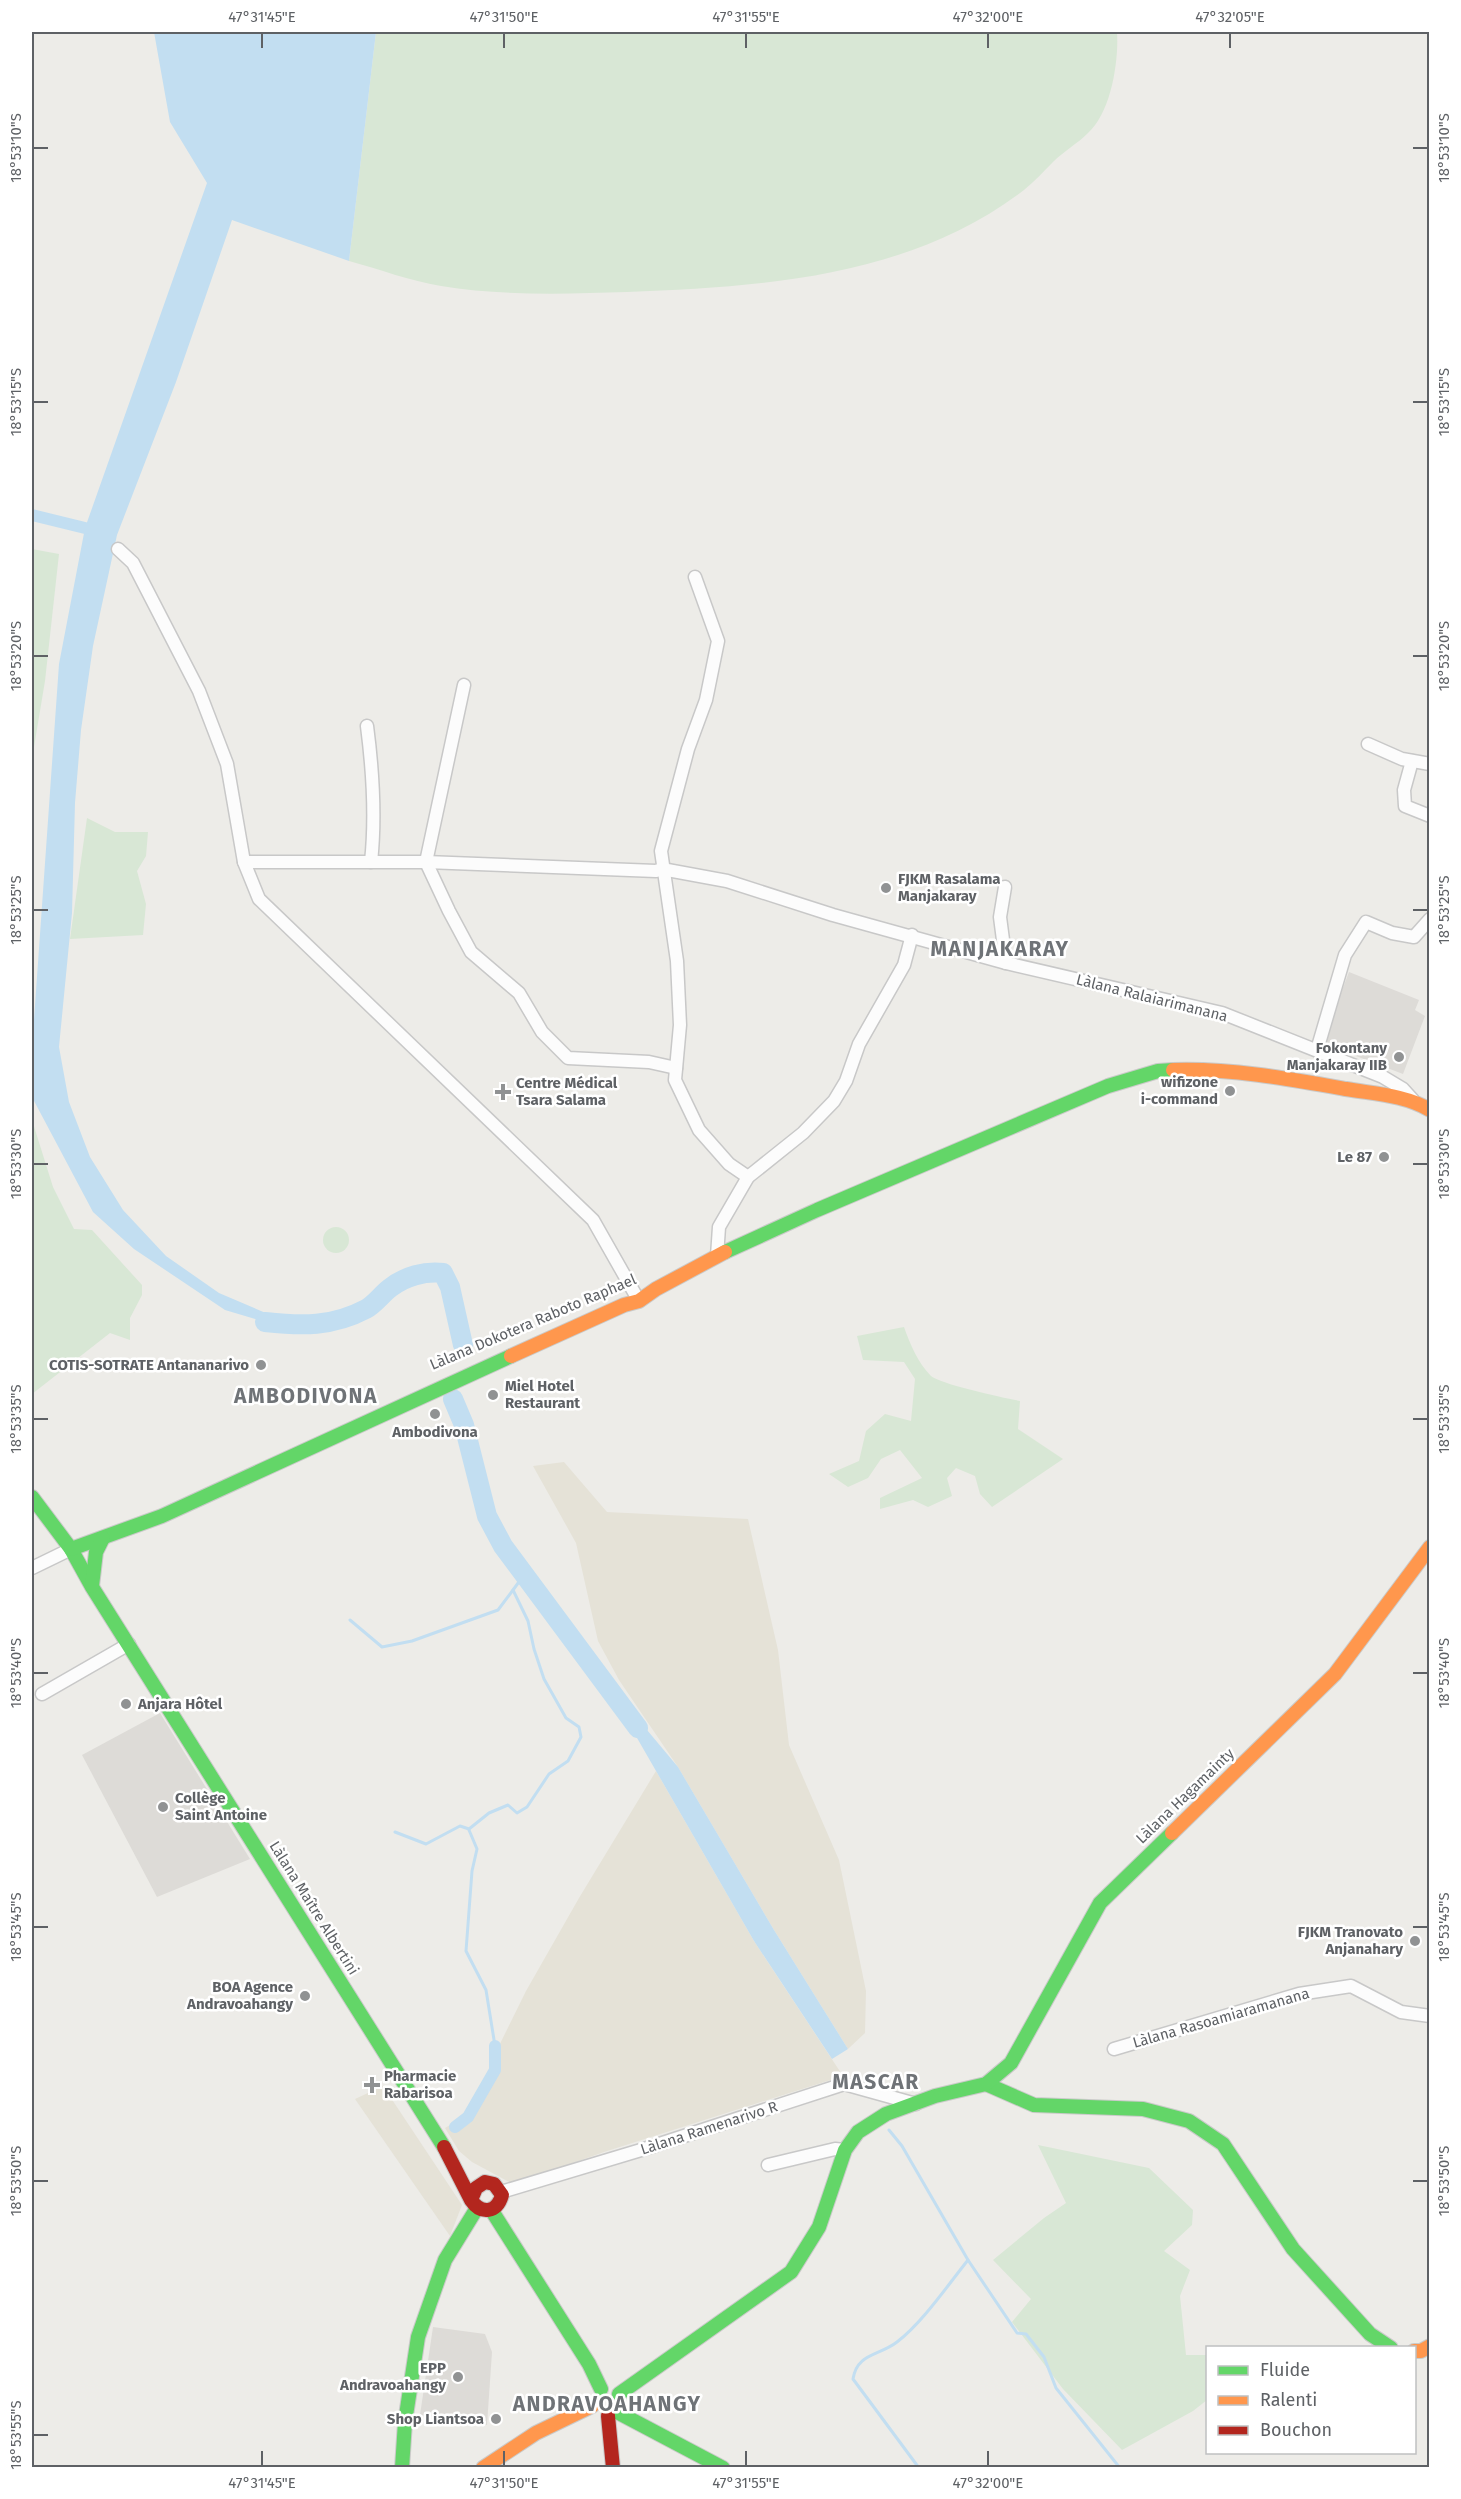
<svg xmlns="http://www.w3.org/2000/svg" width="1461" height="2499" viewBox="0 0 1461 2499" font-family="'Fira Sans',sans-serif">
	<rect width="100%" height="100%" fill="#edece8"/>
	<g fill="#e5e2d7">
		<path d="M564,1462L607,1512L748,1519L778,1650L789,1745L839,1860L866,1991L865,2033L848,2049L774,1930L678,1767L619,1680L598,1641L576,1543L533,1466Z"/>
		<path d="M656,1771L754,1941L843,2076L604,2152L513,2184L472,2162L459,2151L445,2128L465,2116L491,2070L492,2060L526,1991L579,1898Z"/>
		<path d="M383,2086L462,2205L450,2236L355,2099Z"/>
	</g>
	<g fill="#dddbd7">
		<path d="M1349,972L1419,1000L1415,1010L1425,1016L1403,1074L1322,1043Z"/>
		<path d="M160,1713L250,1859L157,1897L82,1755Z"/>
		<path d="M433,2327L485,2334L492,2352L487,2425L420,2415Z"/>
	</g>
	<g fill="#d8e7d5">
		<path d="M376,32H1117C1119,61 1111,113 1088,133C1077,144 1064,151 1053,162C1044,171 1034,182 1024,190C911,277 763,287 627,292C566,294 501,296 441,286C410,281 379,269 349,261Z"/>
		<path d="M32,549L59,554L45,681L32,759Z"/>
		<path d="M87,818L115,832H148L146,856L137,871L146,904L143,935L70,939Z"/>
		<path d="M32,1120L53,1187L74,1229L92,1230L142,1285V1295L130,1318V1340L110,1333L32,1394Z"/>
		<circle cx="336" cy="1240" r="13"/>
		<path d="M904,1327C910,1344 918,1363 931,1376C940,1384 1004,1398 1020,1401L1018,1429L1063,1459L992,1507L980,1494L975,1476L956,1468L947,1478L952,1496L928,1507L913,1500L880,1509V1498L922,1478L900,1450L881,1459L868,1478L848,1487L829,1474L859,1461L866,1431L885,1414L911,1421L915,1379L904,1362L863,1360L857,1336Z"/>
		<path d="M1038,2145L1149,2168L1193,2210L1192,2225L1164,2251L1190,2270L1180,2296L1186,2355H1207V2400L1193,2411L1122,2450L1063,2389L1012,2322L1031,2299L993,2260L1044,2218L1066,2203Z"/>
	</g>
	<g fill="#c2def1">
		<path d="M154,32H376L349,261L232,220L176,382L117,535L93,646L81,730L75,803L72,913L59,1047L69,1102L90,1157L123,1210L166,1256L219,1293L268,1314L265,1322L225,1310L134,1249L93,1212L33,1099L32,1048L59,664L85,528L207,183L170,122Z"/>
		<path d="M642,1724L678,1767L774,1930L848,2049L832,2059L754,1941L633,1731Z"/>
	</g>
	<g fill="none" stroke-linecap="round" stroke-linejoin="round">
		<g stroke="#c2def1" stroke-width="3">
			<path d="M350,1620L382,1647L412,1641L498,1610L513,1590"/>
			<path d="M469,1830L477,1849L472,1871L466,1951L486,1990L495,2046"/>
			<path d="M395,1832L426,1844L460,1826L469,1829L489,1813L508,1805L517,1813L527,1807L549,1774L568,1761L581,1737L579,1727L566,1718L544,1679L534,1649L528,1621L513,1590L524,1575"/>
			<path d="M889,2130L902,2146L968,2260C948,2285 922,2323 897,2342C879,2356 857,2353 853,2379L919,2468"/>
			<path d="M968,2260L1017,2333L1026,2334L1044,2357L1056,2388L1120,2468"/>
		</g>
		<g stroke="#c2def1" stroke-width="12">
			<path d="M32,515L85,528"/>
			<path d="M455,2127L468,2117L495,2070V2046"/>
		</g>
		<g stroke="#c2def1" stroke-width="20">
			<path d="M265,1322C302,1326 332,1327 366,1309C375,1304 382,1294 390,1288C405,1276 425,1271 443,1273L450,1287L463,1345"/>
			<path d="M453,1399L464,1425L487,1516L503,1546L638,1728"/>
		</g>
		<defs>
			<g id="street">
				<path d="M118,549L133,563L199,691L227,764L244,862L259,899L593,1220L639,1301"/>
				<path d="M695,577L718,641L706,700L688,749L661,851L677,961L680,1025L675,1080L699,1130L729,1164L748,1177"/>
				<path d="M464,685L426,862L449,911L471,952L519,993L542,1032L568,1058L649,1062L676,1068"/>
				<path d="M367,726C373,772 376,816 371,862"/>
				<path d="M1368,744L1402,759L1430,764"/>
				<path d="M1412,761L1404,790L1405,806L1430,816"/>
				<path d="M244,862H426L656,871L662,869L727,881L833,915L1006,963L1222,1013L1383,1077L1403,1089L1413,1100"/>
				<path d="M1005,887L1000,917L1006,963"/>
				<path d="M1317,1050L1345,955L1366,922L1392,933L1414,937L1430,919"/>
				<path d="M717,1256L719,1227L748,1177L803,1133L834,1101L846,1081L859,1044L904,965L912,935"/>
				<path d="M32,1568L71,1549"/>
				<path d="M42,1694L129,1644"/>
				<path d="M1114,2049L1299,1994L1351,1986L1401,2012L1430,2016"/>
				<path d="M768,2165L835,2149L845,2150"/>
				<path d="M501,2192L641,2150L844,2084L916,2104"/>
			</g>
			<g id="fast">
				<path d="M725,1252L817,1210L1108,1086L1158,1071L1173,1070"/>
				<path d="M32,1497L71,1549L92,1587L444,2147"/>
				<path d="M71,1549L162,1516L511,1356"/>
				<path d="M92,1586L96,1552L103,1538"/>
				<path d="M986,2084L1034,2105L1143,2109L1189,2121L1223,2144L1293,2249L1370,2334L1391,2348"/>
				<path d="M492,2211L589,2364L601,2389"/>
				<path d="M619,2394L791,2272L819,2227L845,2150L858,2132L886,2114L935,2096L986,2084L1011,2063L1100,1903L1172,1833"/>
				<path d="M617,2412L723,2468"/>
				<path d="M402,2468L405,2422L418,2337L445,2260L477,2208"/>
			</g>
			<g id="slow">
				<path d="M1173,1070C1230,1068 1290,1079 1346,1089C1375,1094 1405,1095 1430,1110"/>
				<path d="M511,1356L624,1305L639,1301L656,1289L725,1252"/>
				<path d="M1172,1833L1335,1674L1430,1547"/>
				<path d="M1414,2351H1421L1430,2346"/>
				<path d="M483,2468L536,2433L592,2406"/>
			</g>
			<g id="jam">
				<path d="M444,2147L471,2200C481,2215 497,2213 502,2195L494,2184L485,2182L476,2188L471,2200"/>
				<path d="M608,2416L613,2468"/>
			</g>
		</defs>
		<use href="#street" stroke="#c8c8c8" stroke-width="15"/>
		<use href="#fast" stroke="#cacac9" stroke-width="16"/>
		<use href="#slow" stroke="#cacac9" stroke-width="16"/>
		<use href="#jam" stroke="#cacac9" stroke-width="16"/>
		<use href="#street" stroke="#fcfcfc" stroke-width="12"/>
		<use href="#fast" stroke="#63d668" stroke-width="14"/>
		<use href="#slow" stroke="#ff974d" stroke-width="14"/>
		<use href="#jam" stroke="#b3261e" stroke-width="14"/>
	</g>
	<path fill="none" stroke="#5e6165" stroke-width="2" d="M262,33V48M504,33V48M746,33V48M988,33V48M1230,33V48M33,148H48M1413,148H1428M33,402H48M1413,402H1428M33,656H48M1413,656H1428M33,910H48M1413,910H1428M33,1164H48M1413,1164H1428M33,1419H48M1413,1419H1428M33,1673H48M1413,1673H1428M33,1927H48M1413,1927H1428M33,2181H48M1413,2181H1428M33,2435H48M262,2451V2466M504,2451V2466M746,2451V2466M988,2451V2466"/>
	<g fill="#909293" stroke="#fff" stroke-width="2">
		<circle cx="886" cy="888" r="6"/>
		<circle cx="1399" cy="1057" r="6"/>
		<circle cx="1230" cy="1091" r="6"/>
		<path d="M500 1083h6v6h6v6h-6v6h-6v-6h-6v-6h6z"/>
		<circle cx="1384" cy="1157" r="6"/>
		<circle cx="261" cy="1365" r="6"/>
		<circle cx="493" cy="1395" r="6"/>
		<circle cx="435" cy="1414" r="6"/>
		<circle cx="126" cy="1704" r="6"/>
		<circle cx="163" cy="1807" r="6"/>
		<circle cx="1415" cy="1941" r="6"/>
		<circle cx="305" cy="1996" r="6"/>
		<path d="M369 2076h6v6h6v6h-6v6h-6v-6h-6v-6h6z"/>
		<circle cx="458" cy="2377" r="6"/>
		<circle cx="496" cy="2419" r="6"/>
	</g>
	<g text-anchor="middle" stroke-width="5" stroke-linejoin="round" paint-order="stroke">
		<g font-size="15" font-weight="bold" fill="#5e6165" stroke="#fff" text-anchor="end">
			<text x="898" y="884" text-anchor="start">FJKM Rasalama<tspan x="898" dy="17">Manjakaray</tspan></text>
			<text x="1387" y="1053">Fokontany<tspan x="1387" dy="17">Manjakaray IIB</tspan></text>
			<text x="1218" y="1087">wifizone<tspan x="1218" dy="17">i-command</tspan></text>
			<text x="516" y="1088" text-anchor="start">Centre Médical<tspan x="516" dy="17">Tsara Salama</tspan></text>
			<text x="1372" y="1162">Le 87</text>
			<text x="249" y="1370">COTIS-SOTRATE Antananarivo</text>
			<text x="505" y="1391" text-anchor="start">Miel Hotel<tspan x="505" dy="17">Restaurant</tspan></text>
			<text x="435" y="1437" text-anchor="middle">Ambodivona</text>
			<text x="138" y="1709" text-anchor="start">Anjara Hôtel</text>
			<text x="175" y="1803" text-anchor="start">Collège<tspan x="175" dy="17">Saint Antoine</tspan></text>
			<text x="1403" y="1937">FJKM Tranovato<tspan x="1403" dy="17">Anjanahary</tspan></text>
			<text x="293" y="1992">BOA Agence<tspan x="293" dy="17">Andravoahangy</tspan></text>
			<text x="384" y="2081" text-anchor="start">Pharmacie<tspan x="384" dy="17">Rabarisoa</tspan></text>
			<text x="446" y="2373">EPP<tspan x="446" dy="17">Andravoahangy</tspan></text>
			<text x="484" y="2424">Shop Liantsoa</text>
		</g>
		<g font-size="15" fill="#5e6165" stroke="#fff">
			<text transform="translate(1152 998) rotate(14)" y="5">Làlana Ralaiarimanana</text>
			<text transform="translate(533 1322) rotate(-23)" y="5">Làlana Dokotera Raboto Raphael</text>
			<text transform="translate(1185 1796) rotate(-44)" y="5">Làlana Hagamainty</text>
			<text transform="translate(314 1908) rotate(58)" y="5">Làlana Maître Albertini</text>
			<text transform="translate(1221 2018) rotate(-16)" y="5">Làlana Rasoamiaramanana</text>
			<text transform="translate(709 2128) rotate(-18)" y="5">Làlana Ramenarivo R</text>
		</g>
		<g font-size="21" font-weight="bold" letter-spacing="1.5" fill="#6f7377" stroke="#fff">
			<text x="1000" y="956">MANJAKARAY</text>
			<text x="306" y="1403">AMBODIVONA</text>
			<text x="876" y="2089">MASCAR</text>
			<text x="607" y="2411">ANDRAVOAHANGY</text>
		</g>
	</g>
	<rect width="1461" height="2499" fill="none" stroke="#ffffff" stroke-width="66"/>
	<rect x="1206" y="2346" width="210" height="108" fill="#ffffff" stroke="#bfc0c1" stroke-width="1.5"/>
	<rect x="1218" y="2366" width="30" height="9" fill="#63d668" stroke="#bfc0c1" stroke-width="1.5"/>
	<text x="1260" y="2376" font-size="18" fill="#5e6165">Fluide</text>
	<rect x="1218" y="2396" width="30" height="9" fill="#ff974d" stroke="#bfc0c1" stroke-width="1.5"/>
	<text x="1260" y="2406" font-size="18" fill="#5e6165">Ralenti</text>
	<rect x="1218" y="2426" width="30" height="9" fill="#b3261e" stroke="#bfc0c1" stroke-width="1.5"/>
	<text x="1260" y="2436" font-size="18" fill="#5e6165">Bouchon</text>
	<rect x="33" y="33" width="1395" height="2433" fill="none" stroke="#5e6165" stroke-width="2"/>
	<g font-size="15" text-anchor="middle" fill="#5e6165">
		<text x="262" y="22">47°31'45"E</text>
		<text x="504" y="22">47°31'50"E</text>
		<text x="746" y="22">47°31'55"E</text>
		<text x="988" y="22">47°32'00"E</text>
		<text x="1230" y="22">47°32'05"E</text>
		<text transform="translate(16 148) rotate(-90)" y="5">18°53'10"S</text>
		<text transform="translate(1444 148) rotate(-90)" y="5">18°53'10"S</text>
		<text transform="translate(16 402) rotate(-90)" y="5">18°53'15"S</text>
		<text transform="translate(1444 402) rotate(-90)" y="5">18°53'15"S</text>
		<text transform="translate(16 656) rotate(-90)" y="5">18°53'20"S</text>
		<text transform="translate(1444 656) rotate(-90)" y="5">18°53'20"S</text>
		<text transform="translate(16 910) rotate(-90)" y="5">18°53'25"S</text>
		<text transform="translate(1444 910) rotate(-90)" y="5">18°53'25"S</text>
		<text transform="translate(16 1164) rotate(-90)" y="5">18°53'30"S</text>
		<text transform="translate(1444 1164) rotate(-90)" y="5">18°53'30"S</text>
		<text transform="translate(16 1419) rotate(-90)" y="5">18°53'35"S</text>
		<text transform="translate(1444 1419) rotate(-90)" y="5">18°53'35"S</text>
		<text transform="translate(16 1673) rotate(-90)" y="5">18°53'40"S</text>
		<text transform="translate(1444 1673) rotate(-90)" y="5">18°53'40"S</text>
		<text transform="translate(16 1927) rotate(-90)" y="5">18°53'45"S</text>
		<text transform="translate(1444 1927) rotate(-90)" y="5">18°53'45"S</text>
		<text transform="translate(16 2181) rotate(-90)" y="5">18°53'50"S</text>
		<text transform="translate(1444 2181) rotate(-90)" y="5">18°53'50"S</text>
		<text transform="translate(16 2435) rotate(-90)" y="5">18°53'55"S</text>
		<text x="262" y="2488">47°31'45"E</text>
		<text x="504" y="2488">47°31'50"E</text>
		<text x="746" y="2488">47°31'55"E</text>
		<text x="988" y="2488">47°32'00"E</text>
	</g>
</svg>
